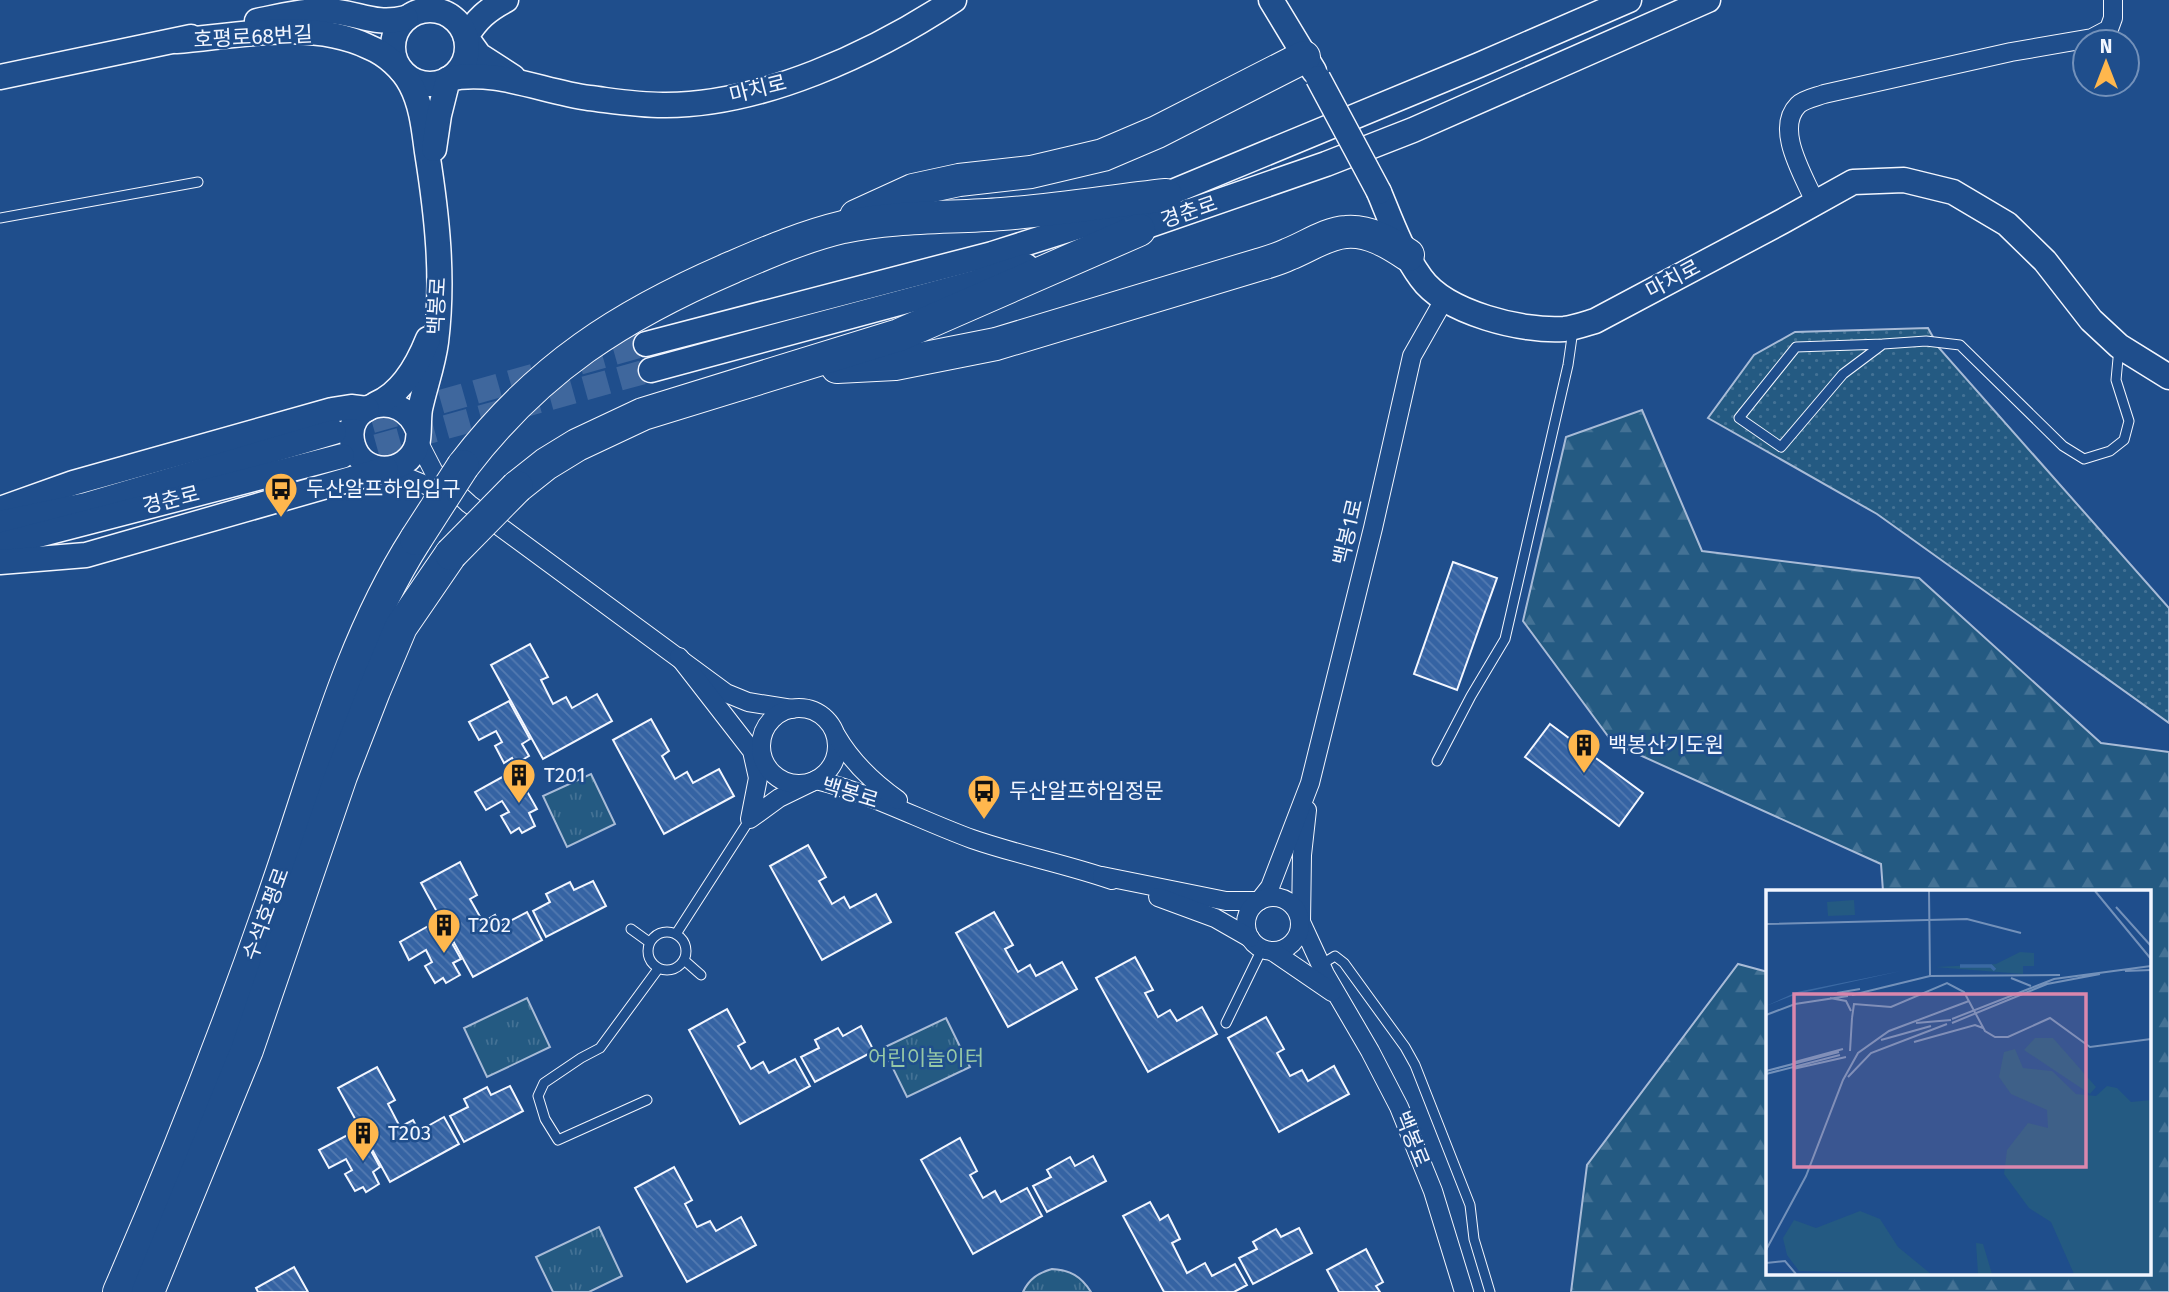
<svg xmlns="http://www.w3.org/2000/svg" width="2169" height="1292" viewBox="0 0 2169 1292" font-family="'Fira Sans','Noto Sans KR',sans-serif">
	<defs>
		<pattern id="grass-dots" width="8" height="8" patternUnits="userSpaceOnUse" patternTransform="scale(1.75)"><rect width="8" height="8" fill="#245a82"/><path d="M2 2h.1M6 6h.1" fill="none" stroke="#447295" stroke-width="1.8" stroke-linecap="round"/></pattern>
		<pattern id="forest-firs" width="22" height="20" patternUnits="userSpaceOnUse" patternTransform="scale(1.75)"><rect width="22" height="20" fill="#245a82"/><path d="M5 1l3.5 6h-7zM16 11l3.5 6h-7z" fill="#447295"/></pattern>
		<pattern id="park-tufts" width="24" height="20" patternUnits="userSpaceOnUse" patternTransform="scale(1.75)"><rect width="24" height="20" fill="#245a82"/><path d="M3 7l-1-3M5 7V3M7 7l1-3M15 17l-1-3M17 17v-4M19 17l1-3" fill="none" stroke="#447295"/></pattern>
		<pattern id="building-back-hatch" width="6" height="6" patternUnits="userSpaceOnUse" patternTransform="scale(1.75)"><rect width="6" height="6" fill="#3563a3"/><path d="M-1 5l2 2M0 0l6 6M5-1l2 2" fill="none" stroke="#537ab1"/></pattern>
	</defs>
	<rect width="100%" height="100%" fill="#1f4e8c"/>
	<path fill="url(#grass-dots)" stroke="#a8bbd7" stroke-width="2" d="M1928,328L1939,348L2169,608V723L1877,514L1708,418L1754,355L1795,332Z"/>
	<path fill="url(#forest-firs)" stroke="#a8bbd7" stroke-width="2" d="M1642,410L1702,551L1919,578L2101,743L2169,752V1292H1571L1587,1165L1738,964L1768,972V1273H2150V891H1883L1881,864L1613,743L1523,621L1566,437Z"/>
	<g fill="url(#park-tufts)" stroke="#a8bbd7" stroke-width="2">
		<path d="M591,774L615,824L567,847L543,796Z"/>
		<path d="M527,998L550,1047L487,1077L464,1028Z"/>
		<path d="M946,1018L970,1067L907,1097L883,1048Z"/>
		<path d="M599,1227L622,1276L589,1292H553L536,1257Z"/>
		<path d="M1052,1269C1070,1270 1081,1276 1091,1292H1023C1029,1279 1038,1273 1052,1269Z"/>
	</g>
	<g fill="url(#building-back-hatch)" stroke="#f2f6ff" stroke-width="2">
		<path d="M1453,562L1497,578L1457,690L1414,674Z"/>
		<path d="M530,644L548,677L541,680L553,704L566,697L572,708L597,694L612,721L543,759L491,665Z"/>
		<path d="M509,701L530,739L522,744L529,756L515,764L512,758L504,763L495,746L502,742L496,731L479,740L469,722Z"/>
		<path d="M651,719L669,751L662,756L675,779L687,772L693,783L719,769L734,796L664,834L613,740Z"/>
		<path d="M1550,724L1643,793L1619,826L1525,757Z"/>
		<path d="M515,770L537,809L529,813L535,826L522,833L519,828L511,833L501,816L509,812L502,801L486,810L475,792Z"/>
		<path d="M808,845L826,877L819,881L832,904L844,897L850,908L876,894L891,922L822,960L770,866Z"/>
		<path d="M460,862L477,895L470,899L483,922L495,915L501,926L527,912L542,940L473,977L421,883Z"/>
		<path d="M593,881L606,906L546,937L533,911L550,902L546,894L570,882L574,890Z"/>
		<path d="M994,912L1013,945L1005,949L1018,972L1030,965L1036,976L1062,962L1077,989L1008,1027L956,933Z"/>
		<path d="M439,920L461,959L453,963L460,975L446,983L443,978L435,983L425,966L432,962L426,950L409,960L400,942Z"/>
		<path d="M1135,957L1153,990L1145,993L1158,1017L1170,1010L1177,1021L1202,1007L1217,1034L1148,1072L1096,978Z"/>
		<path d="M727,1009L745,1042L738,1046L751,1069L763,1062L769,1073L795,1059L810,1086L740,1124L689,1030Z"/>
		<path d="M1266,1017L1284,1049L1277,1053L1290,1076L1302,1070L1308,1081L1334,1066L1349,1094L1279,1132L1228,1038Z"/>
		<path d="M861,1026L874,1051L815,1082L801,1057L819,1048L815,1040L838,1028L843,1036Z"/>
		<path d="M377,1067L395,1100L388,1104L400,1127L413,1120L419,1131L444,1117L459,1144L390,1182L338,1088Z"/>
		<path d="M510,1086L523,1111L464,1142L450,1116L468,1107L464,1099L487,1087L491,1095Z"/>
		<path d="M359,1129L380,1167L373,1172L379,1184L366,1192L363,1187L355,1191L345,1174L352,1170L346,1159L329,1168L319,1150Z"/>
		<path d="M960,1138L977,1171L970,1175L983,1198L995,1191L1001,1202L1027,1188L1042,1216L973,1254L921,1160Z"/>
		<path d="M1093,1156L1106,1181L1047,1212L1033,1186L1051,1177L1047,1170L1070,1157L1075,1166Z"/>
		<path d="M674,1167L692,1200L685,1204L697,1227L710,1221L716,1231L741,1217L756,1245L687,1282L635,1188Z"/>
		<path d="M1150,1202L1160,1220L1168,1215L1180,1239L1172,1243L1187,1273L1205,1263L1212,1276L1235,1264L1247,1285L1234,1292H1164L1123,1216Z"/>
		<path d="M1299,1228L1312,1253L1253,1284L1239,1258L1257,1249L1253,1242L1276,1229L1281,1237Z"/>
		<path d="M1366,1249L1383,1282L1376,1286L1380,1292H1339L1327,1270Z"/>
		<path d="M294,1267L308,1292H258L256,1288Z"/>
	</g>
	<g fill="none" stroke-linecap="round" stroke-linejoin="round">
		<g stroke="#3f679d" stroke-width="24" stroke-dasharray="24 12" stroke-linecap="butt">
			<path d="M337,431L646,344"/>
			<path d="M342,456L651,370"/>
		</g>
		<defs>
			<g id="lane">
				<path d="M0,218L198,182"/>
				<path d="M1883,344L1796,347L1739,418L1781,447L1843,374L1883,344L1926,341L1960,345L2063,446L2084,459L2110,451L2124,440L2129,421L2116,380L2119,348"/>
				<path d="M1437,761L1471,696L1505,639L1568,365L1573,330"/>
				<path d="M631,929L649,942"/>
				<circle cx="667" cy="951" r="19"/>
				<path d="M676,934L750,819"/>
				<path d="M684,960L701,975"/>
				<path d="M1322,964L1335,956L1344,963L1405,1047L1415,1065L1470,1205L1474,1239L1490,1292"/>
				<path d="M1226,1023L1262,949"/>
				<path d="M647,1100L558,1140L545,1119L538,1096L544,1083L581,1058L600,1048L658,969"/>
			</g>
			<g id="street">
				<path d="M1815,202C1804,176 1774,129 1798,105C1804,99 1816,97 1824,94L2011,52L2092,38L2109,29L2113,18V0"/>
				<path d="M418,441L434,472L469,504L726,693L748,702L792,709"/>
				<path d="M387,469L450,495"/>
				<path d="M679,657L752,751L758,778L750,819L779,798L816,780C870,793 920,820 972,839C1018,855 1066,864 1112,880"/>
				<circle cx="799" cy="746" r="38"/>
				<path d="M836,735C851,761 874,783 898,800"/>
				<path d="M1307,810L1302,855L1301,922L1325,974L1370,1051L1399,1107L1433,1191L1464,1292"/>
				<path d="M1102,876L1226,901H1259L1270,887L1310,783L1373,528L1412,356L1445,298"/>
				<circle cx="1273" cy="924" r="27"/>
				<path d="M1158,897L1215,918L1250,938"/>
				<path d="M1272,951L1332,992"/>
			</g>
			<g id="secondary">
				<path d="M506,0C487,10 477,19 466,37L479,55L513,77"/>
				<path d="M1271,0L1314,71"/>
				<circle cx="430" cy="47" r="37"/>
				<path d="M257,21C281,16 305,10 329,11C360,13 374,26 406,18"/>
				<path d="M176,41C238,36 310,19 369,47C386,54 403,69 411,85C422,106 424,130 427,152C437,215 444,278 436,342C433,365 425,386 420,409C418,421 420,434 417,445C407,476 362,477 353,445C341,404 401,386 418,430"/>
				<path d="M0,77L191,37"/>
				<path d="M434,149L439,115L448,79C494,68 543,92 589,98C614,101 638,105 663,105C761,106 874,53 954,0"/>
				<path d="M1379,192C1391,221 1402,252 1421,278C1446,313 1523,332 1564,329C1574,328 1585,324 1595,321L1783,221L1853,182L1904,180L1953,192L2007,224L2045,261L2091,320L2119,346L2169,377"/>
				<path d="M1124,234L1326,164L1413,130L1708,0"/>
				<path d="M646,344L992,254L1124,212L1479,65L1629,0"/>
				<path d="M651,370L977,282L1026,266"/>
				<path d="M376,404C402,393 418,364 428,339"/>
				<path d="M0,509L73,483L332,410L351,407L367,409"/>
				<path d="M0,523L86,505L334,432"/>
				<path d="M0,545L342,456"/>
				<path d="M0,562L86,555L386,469"/>
			</g>
			<g id="highway">
				<path d="M856,216L913,190L959,180L1031,172L1103,155L1157,132L1304,57"/>
				<path d="M837,367L895,364L996,344L1258,265C1268,262 1279,259 1289,254C1307,247 1327,233 1346,232C1369,230 1390,243 1408,255"/>
				<path d="M463,466C538,368 621,315 733,267C768,252 805,236 843,227C895,216 949,218 1002,214C1057,210 1111,201 1166,195"/>
				<path d="M517,487L546,464L577,445L643,414L899,335L1139,230"/>
				<path d="M119,1292C179,1154 234,1014 282,872C321,758 351,641 416,539"/>
				<path d="M148,1292L247,1050L341,776L374,691L401,627L451,554"/>
			</g>
		</defs>
		<use href="#lane" stroke="#f2f6ff" stroke-width="11"/>
		<use href="#street" stroke="#f2f6ff" stroke-width="20"/>
		<use href="#secondary" stroke="#f2f6ff" stroke-width="27"/>
		<use href="#highway" stroke="#f2f6ff" stroke-width="34"/>
		<use href="#lane" stroke="#1f4e8c" stroke-width="9"/>
		<use href="#street" stroke="#1f4e8c" stroke-width="18"/>
		<use href="#secondary" stroke="#1f4e8c" stroke-width="24"/>
		<use href="#highway" stroke="#1f4e8c" stroke-width="32"/>
		<defs>
			<path id="secondary-bridge" d="M1318,78L1379,192"/>
			<g id="highway-bridge">
				<path d="M416,539L463,466"/>
				<path d="M451,554L517,487"/>
			</g>
		</defs>
		<use href="#secondary-bridge" stroke="#f2f6ff" stroke-width="27" stroke-linecap="butt"/>
		<use href="#highway-bridge" stroke="#f2f6ff" stroke-width="34" stroke-linecap="butt"/>
		<use href="#secondary-bridge" stroke="#1f4e8c" stroke-width="24"/>
		<use href="#highway-bridge" stroke="#1f4e8c" stroke-width="32"/>
	</g>
	<defs>
		<symbol id="bus-pin" viewBox="-11 -11 22 30"><path d="M0 17L-7.5 6A9.5 9.5 0 1 1 7.5 6Z" fill="#ffb74d" stroke="#1f4e8c"/><path d="M-5-6H5V4H4V6H2V4H-2V6H-4V4H-5ZM-3.5-4V0h7V-4ZM-3.5 1.2v1.5H-2V1.2ZM2 1.2v1.5H3.5V1.2Z" fill="#111"/></symbol>
		<symbol id="building-pin" viewBox="-11 -11 22 30"><path d="M0 17L-7.5 6A9.5 9.5 0 1 1 7.5 6Z" fill="#ffb74d" stroke="#1f4e8c"/><path d="M-4-6H4V6H1V3H-1V6H-4ZM-2.5-4.3h1.7v1.8h-1.7ZM.8-4.3h1.7v1.8H.8ZM-2.5-1h1.7V.8h-1.7ZM.8-1h1.7V.8H.8Z" fill="#111"/></symbol>
	</defs>
	<g fill-rule="evenodd">
		<use href="#bus-pin" x="262" y="470" width="38" height="52"/>
		<use href="#building-pin" x="1565" y="726" width="38" height="52"/>
		<use href="#building-pin" x="500" y="756" width="38" height="52"/>
		<use href="#bus-pin" x="965" y="772" width="38" height="52"/>
		<use href="#building-pin" x="425" y="906" width="38" height="52"/>
		<use href="#building-pin" x="344" y="1114" width="38" height="52"/>
	</g>
	<g text-anchor="middle" stroke-width="5" stroke-linejoin="round" paint-order="stroke">
		<g font-size="21" fill="#f2f6ff" stroke="#1f4e8c">
			<text transform="translate(253 37) rotate(-3)" y="7">호평로68번길</text>
			<text transform="translate(758 89) rotate(-14)" y="7">마치로</text>
			<text transform="translate(1189 212) rotate(-19)" y="7">경춘로</text>
			<text transform="translate(1673 279) rotate(-28)" y="7">마치로</text>
			<text transform="translate(437 306) rotate(-87)" y="7">백봉로</text>
			<text transform="translate(171 500) rotate(-14)" y="7">경춘로</text>
			<text transform="translate(1348 532) rotate(-77)" y="7">백봉1로</text>
			<text transform="translate(850 793) rotate(17)" y="7">백봉로</text>
			<text transform="translate(266 914) rotate(-70)" y="7">수석호평로</text>
			<text transform="translate(1412 1139) rotate(68)" y="7">백봉로</text>
		</g>
		<g font-size="21" fill="#f2f6ff" stroke="#1f4e8c" text-anchor="start">
			<text x="306" y="496">두산알프하임입구</text>
			<text x="1608" y="752">백봉산기도원</text>
			<text x="544" y="782">T201</text>
			<text x="1009" y="798">두산알프하임정문</text>
			<text x="468" y="932">T202</text>
			<text x="388" y="1140">T203</text>
		</g>
		<g font-size="21" fill="#97c8a6" stroke="#1f4e8c">
			<text x="926" y="1065">어린이놀이터</text>
		</g>
	</g>
	<g transform="translate(1766 890)">
		<rect width="385" height="385" fill="#1f4e8c"/>
		<path d="M269,148H287L330,197L324,204L258,160Z" fill="#245a82"/>
		<path d="M249,159L257,178L286,181L310,204L330,206L341,196L351,198L365,212L385,210V384H308L285,332L263,318L238,284L241,260L262,233L282,238L281,220L245,204L233,187L238,162ZM94,321L114,329L132,357L165,384L33,381L21,365L17,348L28,330L50,338ZM210,353L217,354L226,384H212Z" fill="#245a82"/>
		<path d="M254,62L268,63V76H257V84L169,77L230,74Z" fill="#245a82"/>
		<path d="M88,10L89,25L62,26L61,12Z" fill="#245a82"/>
		<path d="M135,81L31,104L0,116L31,102Z" fill="#3b69a3"/>
		<path fill="none" stroke="#3b69a3" stroke-width="3.5" d="M194,76H225L229,80"/>
		<path fill="none" stroke="#7391ba" stroke-width="2" d="M163,1L164,86M329,1L385,69M350,17L385,56M0,34L201,29L255,43M359,81L385,80M245,88L265,96M71,103L94,99M86,105L164,86L294,85M64,108L80,111L85,121M0,125L29,114L82,106M86,128L88,114L125,117L181,93L198,102L219,141L229,147H242L284,128L324,157L385,149M186,129L288,89L385,76M150,133L185,130M186,133L281,94L334,84M115,150L165,136M148,152L209,135L217,138M84,161L86,128M29,172L77,159M27,179L80,167M0,181L73,162M0,184L74,165M82,187L105,163L181,134M0,360L40,286L77,190L92,163L123,141L203,111M0,373L19,371L30,384"/>
		<path fill="#da87ad" fill-opacity="0.15" stroke="#da87ad" stroke-width="3.5" d="M28,104H320V277H28Z"/>
		<rect width="385" height="385" fill="none" stroke="#f2f6ff" stroke-width="3.5"/>
	</g>
	<g transform="translate(2106 63)"><circle r="33" fill="#1f4e8c" stroke="#7391ba" stroke-width="2"/>
	<path d="M0-5L12 26L0 18L-12 26Z" fill="#ffb74d"/>
	<text y="-10" font-size="19" font-weight="bold" text-anchor="middle" fill="#f2f6ff">N</text>
	</g>
</svg>
